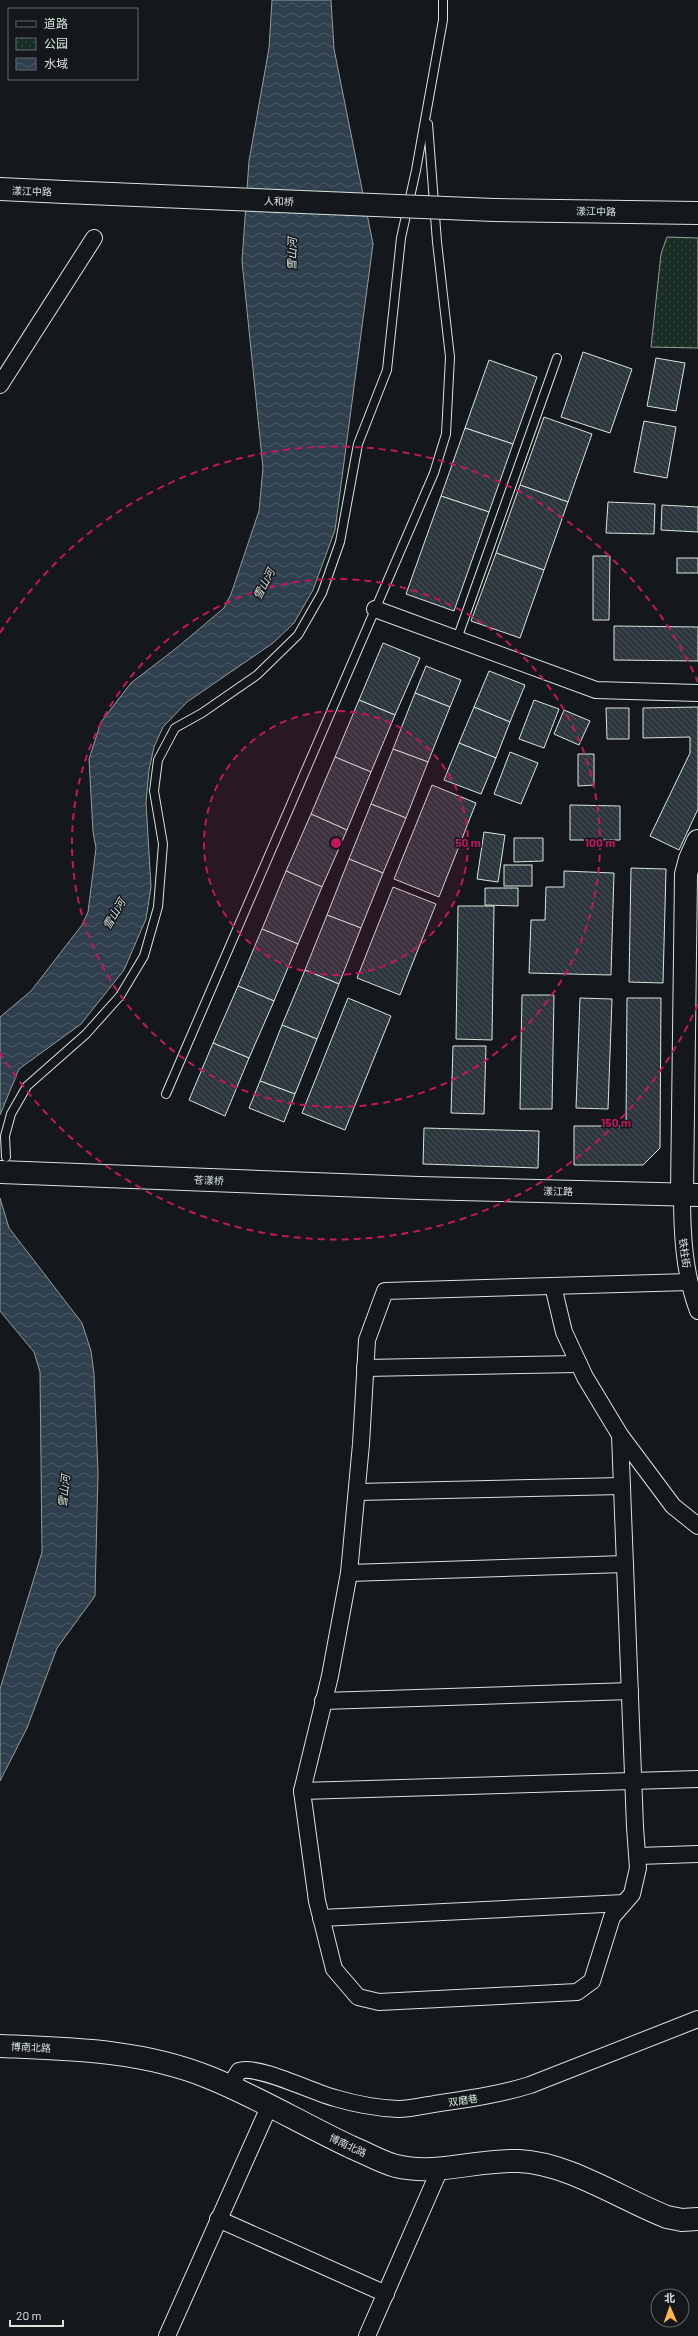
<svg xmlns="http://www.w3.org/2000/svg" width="698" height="2336" viewBox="0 0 698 2336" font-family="Barlow,'Noto Sans SC',sans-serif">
	<defs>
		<pattern id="park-dots" width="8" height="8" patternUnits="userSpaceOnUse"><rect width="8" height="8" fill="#1a2d24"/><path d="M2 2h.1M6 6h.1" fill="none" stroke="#3b4b43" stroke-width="1.8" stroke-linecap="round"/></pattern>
		<pattern id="water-waves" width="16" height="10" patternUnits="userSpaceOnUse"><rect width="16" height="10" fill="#2f3f4d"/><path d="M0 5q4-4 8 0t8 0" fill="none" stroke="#4c5b66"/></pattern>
		<pattern id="building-back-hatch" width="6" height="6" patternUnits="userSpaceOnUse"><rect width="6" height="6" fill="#2c363c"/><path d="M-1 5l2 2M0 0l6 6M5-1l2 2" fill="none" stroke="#4a5358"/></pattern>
	</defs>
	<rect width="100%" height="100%" fill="#14181c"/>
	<path fill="url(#park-dots)" stroke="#939e99" d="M667,237L698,238V348L651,347L661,254Z"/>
	<g fill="url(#water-waves)" stroke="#939e99">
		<path d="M272,0H331L334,49L373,244L335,530L313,590L294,623L273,643L187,702L163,727L154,747L149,770L146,802L151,887L146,919L124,970L81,1024L19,1069L0,1115V1017L31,991L82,925L88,912L96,848L93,832L89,759L101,722L131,683L179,646L224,608L231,594L259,511L263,468L242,261L249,161L269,48Z"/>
		<path d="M0,1198L9,1228L82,1323L91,1351L94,1374L98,1473L95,1596L57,1648L27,1728L0,1781V1689L42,1552L40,1372L34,1352L0,1311Z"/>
	</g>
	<g fill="url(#building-back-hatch)" stroke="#d8e6dc">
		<path d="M583,352L632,369L610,433L561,417Z"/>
		<path d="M656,358L685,363L676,411L647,406Z"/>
		<path d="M489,360L537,377L513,444L465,428Z"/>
		<path d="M544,417L592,434L568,502L520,485Z"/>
		<path d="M644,421L676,427L667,478L634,472Z"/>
		<path d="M465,428L513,444L489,512L441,496Z"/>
		<path d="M520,485L568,502L544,570L496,553Z"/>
		<path d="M441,496L489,512L454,611L406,594Z"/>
		<path d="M608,502L655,504L654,534L606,533Z"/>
		<path d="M662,505L698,507V532L661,530Z"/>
		<path d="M496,553L544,570L520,638L471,621Z"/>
		<path d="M593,556H610L609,620H593Z"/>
		<rect x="677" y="558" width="21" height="15"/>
		<path d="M614,626L698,627V661L614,660Z"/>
		<path d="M383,643L420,658L395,715L359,700Z"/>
		<path d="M426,666L461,680L450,707L415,693Z"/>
		<path d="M489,671L525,685L510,722L474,707Z"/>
		<path d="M415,693L450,707L428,762L393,749Z"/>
		<path d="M359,700L395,715L371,772L335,757Z"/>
		<path d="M534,700L559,709L544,748L519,739Z"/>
		<path d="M474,707L510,722L496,758L459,743Z"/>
		<path d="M698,707V809L679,850L650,836L690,753V737L643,738V708Z"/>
		<path d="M606,708H629V739H607Z"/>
		<path d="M564,710L590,721L579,745L554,734Z"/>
		<path d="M459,743L496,758L481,794L444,780Z"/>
		<path d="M393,749L428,762L406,818L371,804Z"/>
		<path d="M510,752L538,763L521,804L494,794Z"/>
		<path d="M578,754H594V785L578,786Z"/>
		<path d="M335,757L371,772L347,830L311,814Z"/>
		<path d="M432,785L476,803L439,897L394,879Z"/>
		<path d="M371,804L406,818L383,873L349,859Z"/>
		<path d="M570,805L620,806V840H570Z"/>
		<path d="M311,814L347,830L322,887L286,871Z"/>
		<path d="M484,832L505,835L498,882L477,879Z"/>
		<path d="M514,838H543V861L514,862Z"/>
		<path d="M349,859L383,873L361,928L327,915Z"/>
		<rect x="504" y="865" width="28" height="21"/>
		<path d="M631,868L666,869L663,983L629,982Z"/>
		<path d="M286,871L322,887L298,944L262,929Z"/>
		<path d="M564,871L614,873L611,975L529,973L531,920H545L546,887H564Z"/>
		<path d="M393,887L436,904L400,995L357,978Z"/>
		<path d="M485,888H518V906L485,905Z"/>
		<path d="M458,906H494L492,1040L456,1039Z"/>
		<path d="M327,915L361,928L339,984L305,970Z"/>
		<path d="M262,929L298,944L274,1001L238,986Z"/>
		<path d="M305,970L339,984L317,1039L282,1025Z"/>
		<path d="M238,986L274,1001L249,1058L213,1043Z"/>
		<path d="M522,995H554L552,1109H520Z"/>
		<path d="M348,998L391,1016L345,1130L302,1113Z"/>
		<path d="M580,998L612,999L608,1109L576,1108Z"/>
		<path d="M627,998H661L660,1148L643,1165H574V1126H626Z"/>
		<path d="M282,1025L317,1039L295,1094L260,1081Z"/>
		<path d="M213,1043L249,1058L225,1116L189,1100Z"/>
		<path d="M453,1046H486L484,1114L451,1113Z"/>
		<path d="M260,1081L295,1094L284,1122L249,1108Z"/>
		<path d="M424,1128L539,1131L538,1168L423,1164Z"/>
	</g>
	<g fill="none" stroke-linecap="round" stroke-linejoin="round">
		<defs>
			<g id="lane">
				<path d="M457,639L557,358"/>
				<path d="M166,1094L434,473L446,434L450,357L437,242L428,124"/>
				<path d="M6,1157L5,1136L11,1114L27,1086L86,1034L120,996L144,956L158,907L163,844L154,791L158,760L175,728L202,713L257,675L298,635L322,593L340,542L358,444L387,370L401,238L416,170L443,20V0"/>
			</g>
			<g id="street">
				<path d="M0,385L94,238"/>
				<path d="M375,609L596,690L698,693"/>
				<path d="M682,1194C682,1234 684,1273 698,1311"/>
				<path d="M553,1286L564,1332L585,1377L620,1435L673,1506L698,1526"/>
				<path d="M365,1368L579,1364"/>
				<path d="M620,1435L635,1827L638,1868L632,1894L612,1917L592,1981L577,1992L379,2002L358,1997L334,1969L317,1901L302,1791L330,1676L349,1573L361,1444L367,1340L385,1291L689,1282"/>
				<path d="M357,1492L622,1486"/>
				<path d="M349,1573L625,1564"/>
				<path d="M323,1701L630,1691"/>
				<path d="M302,1791L698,1779"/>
				<path d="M638,1856L698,1854"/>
				<path d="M321,1918L624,1903"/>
				<path d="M229,2087L239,2071C257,2064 314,2093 335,2098C355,2104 377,2108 398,2109C409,2109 423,2106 434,2104C467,2099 498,2095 530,2085L698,2019"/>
				<path d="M218,2219L386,2294"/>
				<path d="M167,2336L269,2107"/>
				<path d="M367,2336L440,2169"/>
			</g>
			<g id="secondary">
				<path d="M0,1172L419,1188L698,1195"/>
				<path d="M682,1194L686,874L690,859L698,841"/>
				<path d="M0,2046C71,2049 141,2050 208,2077C256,2096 304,2125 351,2147C366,2153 381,2162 396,2166C438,2176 478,2159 519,2161C568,2163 621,2199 667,2217L682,2220L698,2219"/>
			</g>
			<g id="primary">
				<path d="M0,189L64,192"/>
				<path d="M494,210L698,213"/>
			</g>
		</defs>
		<use href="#lane" stroke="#d8e6dc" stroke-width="10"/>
		<use href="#street" stroke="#d8e6dc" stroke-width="18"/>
		<use href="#secondary" stroke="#d8e6dc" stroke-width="24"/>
		<use href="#primary" stroke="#d8e6dc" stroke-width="24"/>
		<use href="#lane" stroke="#14181c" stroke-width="8"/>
		<use href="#street" stroke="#14181c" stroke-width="16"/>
		<use href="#secondary" stroke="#14181c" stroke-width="22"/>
		<use href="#primary" stroke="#14181c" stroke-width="22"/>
		<defs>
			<path id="primary-bridge" d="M64,192L494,210"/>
		</defs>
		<use href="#primary-bridge" stroke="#d8e6dc" stroke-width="24" stroke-linecap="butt"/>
		<use href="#primary-bridge" stroke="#14181c" stroke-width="22"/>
	</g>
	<circle cx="336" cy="843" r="132" fill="#c2185b" fill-opacity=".12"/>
	<g fill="none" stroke="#c2185b" stroke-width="2" stroke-dasharray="7 5">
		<circle cx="336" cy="843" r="132"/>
		<circle cx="336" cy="843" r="264"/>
		<path d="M698 1004A396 396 0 0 1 0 1053M0 633A396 396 0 0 1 698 682"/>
	</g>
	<g text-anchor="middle" stroke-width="3" stroke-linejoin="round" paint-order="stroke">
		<g font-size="10" fill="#d8e6dc" stroke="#14181c">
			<text transform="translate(32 191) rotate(2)" y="4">漾江中路</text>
			<text transform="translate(279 201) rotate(2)" y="4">人和桥</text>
			<text transform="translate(596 211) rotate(1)" y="4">漾江中路</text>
			<text transform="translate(209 1180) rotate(2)" y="4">苍漾桥</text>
			<text transform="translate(558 1191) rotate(1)" y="4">漾江路</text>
			<text transform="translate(685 1253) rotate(82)" y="4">铁柱街</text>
			<text transform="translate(31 2047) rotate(3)" y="4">博南北路</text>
			<text transform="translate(463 2100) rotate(-9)" y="4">双磨巷</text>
			<text transform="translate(348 2145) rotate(25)" y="4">博南北路</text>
		</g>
		<g font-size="11" font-style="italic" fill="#d8e6dc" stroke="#14181c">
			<text transform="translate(292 254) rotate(-89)" y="4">雪山河</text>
			<text transform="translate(264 584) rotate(-63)" y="4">雪山河</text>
			<text transform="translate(114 914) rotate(-60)" y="4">雪山河</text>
			<text transform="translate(64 1491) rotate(-84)" y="4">雪山河</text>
		</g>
	</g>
	<circle cx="336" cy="843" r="6" fill="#c2185b" stroke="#14181c" stroke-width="2"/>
	<g font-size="12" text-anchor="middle" font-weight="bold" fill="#c2185b" stroke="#14181c" stroke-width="3" stroke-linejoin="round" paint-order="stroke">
		<text x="468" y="847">50 m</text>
		<text x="600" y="847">100 m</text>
		<text x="616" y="1127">150 m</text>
	</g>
	<rect x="8" y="8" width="130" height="72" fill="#14181c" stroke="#626a69"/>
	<rect x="16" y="21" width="20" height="6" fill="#14181c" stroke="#626a69"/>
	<text x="44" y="28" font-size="12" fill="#d8e6dc">道路</text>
	<rect x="16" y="38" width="20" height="12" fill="url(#park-dots)" stroke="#626a69"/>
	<text x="44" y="48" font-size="12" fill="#d8e6dc">公园</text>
	<rect x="16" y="58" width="20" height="12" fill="url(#water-waves)" stroke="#626a69"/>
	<text x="44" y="68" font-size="12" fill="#d8e6dc">水域</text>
	<g transform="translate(670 2308) rotate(358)"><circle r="19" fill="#14181c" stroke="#626a69"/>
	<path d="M0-3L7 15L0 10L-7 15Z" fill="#ffb74d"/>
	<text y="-6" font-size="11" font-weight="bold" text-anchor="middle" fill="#d8e6dc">北</text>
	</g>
	<path d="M10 2320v6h53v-6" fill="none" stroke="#d8e6dc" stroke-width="2"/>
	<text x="16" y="2320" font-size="12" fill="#d8e6dc" stroke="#14181c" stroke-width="3" paint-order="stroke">20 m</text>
</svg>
